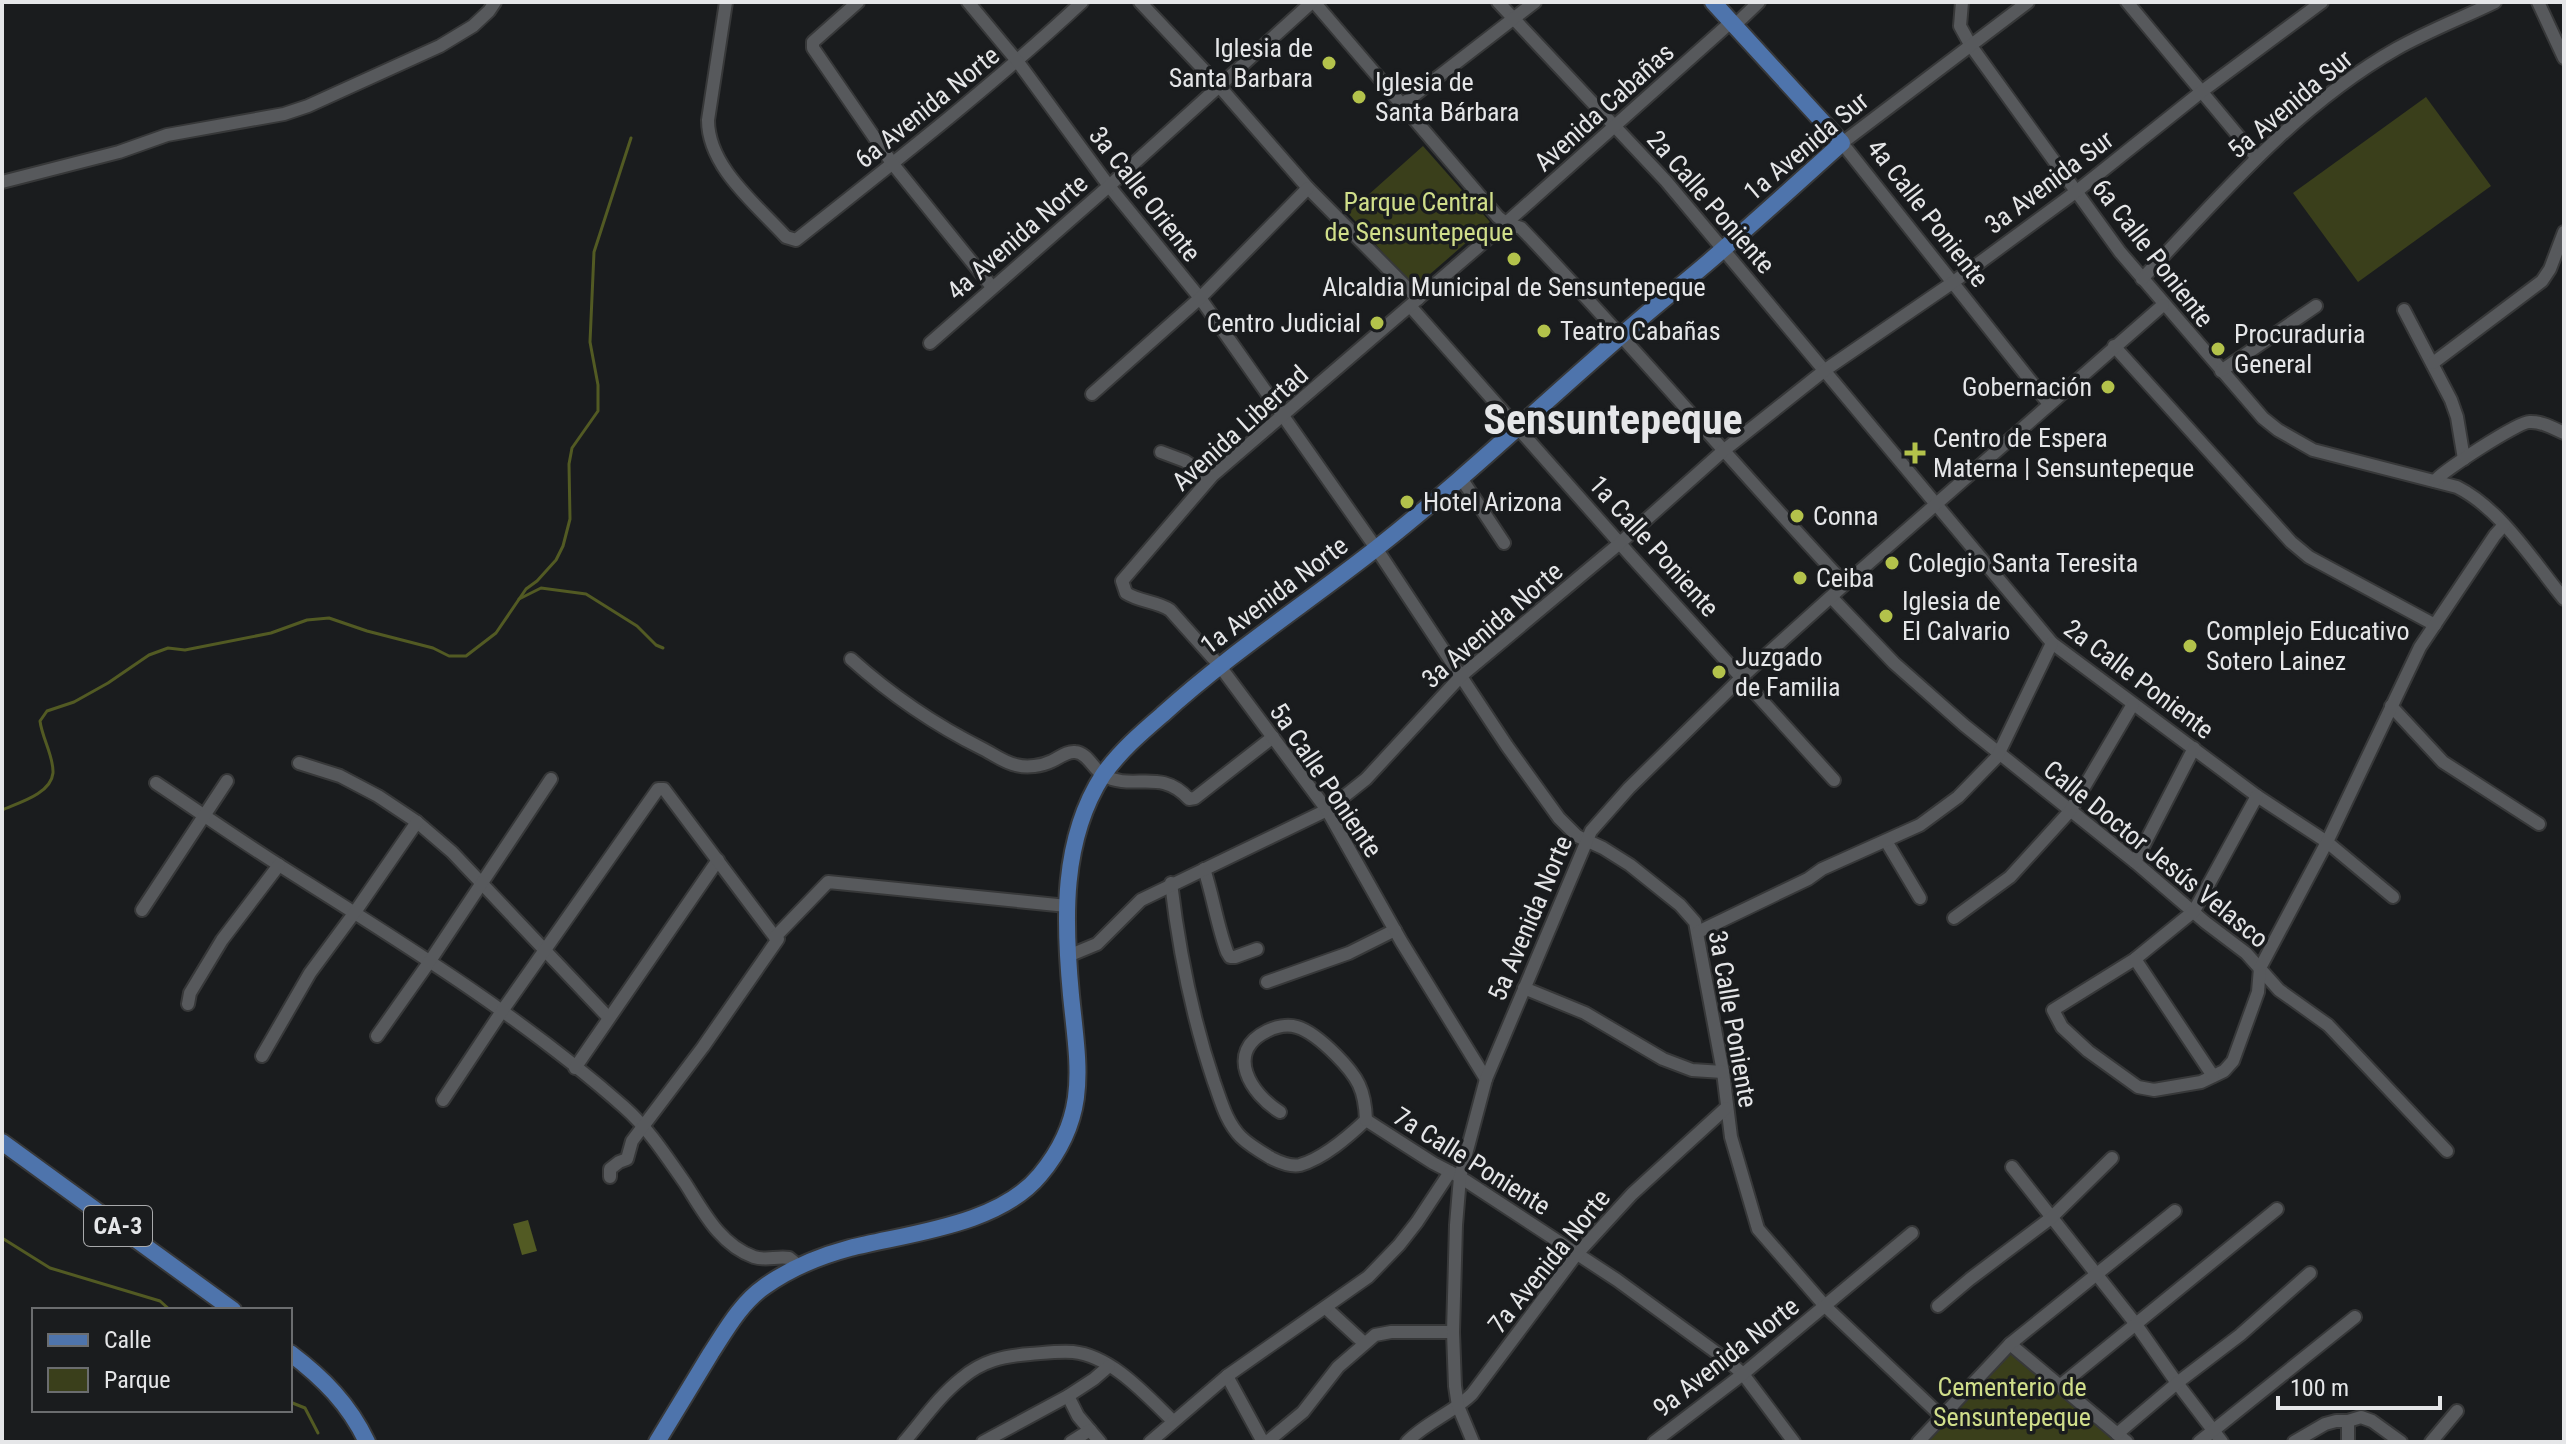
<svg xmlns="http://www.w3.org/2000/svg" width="2566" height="1444" viewBox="0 0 2566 1444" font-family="'Roboto Condensed',sans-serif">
	<rect width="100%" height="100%" fill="#1a1c1e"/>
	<g fill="#3a3f1b">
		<path d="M2426,97L2491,186L2358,282L2293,193Z"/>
		<path d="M1423,146L1490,222L1414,288L1348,213Z"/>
		<path d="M2009,1347L2127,1442H1918Z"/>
	</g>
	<path fill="#525a23" d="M528,1220L537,1251L522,1255L513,1224Z"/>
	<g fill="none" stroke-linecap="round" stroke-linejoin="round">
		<g stroke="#525a23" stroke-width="3">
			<path d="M519,599L541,588L586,594L637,626L656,645L663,648"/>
			<path d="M2,810C18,803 51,794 53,773C54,757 42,738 40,721L47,711L74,702L108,683L149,655L168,648L185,650L271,633L307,620L329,618L367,631L433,648L449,656H466L496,633L526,589L537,581L556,560L563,546L570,519L569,464L572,448L598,411V385L590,342L594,252L631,138"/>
			<path d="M2,1238L50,1268L160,1301L170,1310"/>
			<path d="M290,1402L305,1408L318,1433"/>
		</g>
		<defs>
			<g id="minor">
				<path d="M726,2L708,120C708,167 756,204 786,237L796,240C893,163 991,87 1082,2"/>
				<path d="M858,2L813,42V48L892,163L992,287"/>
				<path d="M968,2L1018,62L1109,186L1200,298L1376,548L1507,746L1559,818L1577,836L1603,848L1630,865L1680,905L1695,922L1723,1072L1731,1137L1758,1229L1825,1306L1941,1416"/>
				<path d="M1140,2L1219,86L1308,188L1418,299"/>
				<path d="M1314,2L1498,217L1506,223L1521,228C1632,344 1735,466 1845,584"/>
				<path d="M1498,2L1666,181L2052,643L2257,796L2327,842L2393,897"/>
				<path d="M1962,2L1960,26L1971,46L2120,252L2263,418L2278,430L2313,450L2457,487C2501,509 2533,561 2564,599"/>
				<path d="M2028,2L1842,143L2049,404"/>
				<path d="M2127,2L2256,157"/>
				<path d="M2538,2L2564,58"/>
				<path d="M1734,26L1759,2"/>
				<path d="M1403,104L1535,2"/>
				<path d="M2,182L119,152L167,135L284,114L308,106L440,46L473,26L489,11L495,2"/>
				<path d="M2142,279C2220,196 2296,106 2396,49C2428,31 2462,18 2495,2"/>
				<path d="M1410,306L1631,556L1834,780"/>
				<path d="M2404,310L2451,400L2457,417L2464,459"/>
				<path d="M930,343L1109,186L1312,2"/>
				<path d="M2114,346L2291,542L2309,557L2435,625"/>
				<path d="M2433,363L2542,281L2550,269L2564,232"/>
				<path d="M2221,371L2316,306"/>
				<path d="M1092,394L1200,298L1308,188"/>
				<path d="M1161,452L1185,461L1210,478"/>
				<path d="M1461,478L1504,543"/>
				<path d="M2435,481C2441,472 2518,422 2529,422C2541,421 2553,428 2564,433"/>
				<path d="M1831,597L1894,663L1964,725L2135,862L2205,922L2246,953L2279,990L2328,1025L2447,1151"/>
				<path d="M851,659C891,695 935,725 983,749C993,754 1005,763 1016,765C1027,768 1042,766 1052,761C1059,758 1067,751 1075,752C1088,753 1093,769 1103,775C1133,792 1160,767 1189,799L1195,798L1273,737"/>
				<path d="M2391,706L2443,762L2539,824"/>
				<path d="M299,763L340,776L378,796L417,822L452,852L608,1017"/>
				<path d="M156,783C198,811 239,840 282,867C399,941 520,1015 624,1107C649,1129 666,1156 685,1183C703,1211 720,1245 754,1257C766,1261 777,1256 789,1258L800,1267"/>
				<path d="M2257,796L2194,911L2135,959L2053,1010L2062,1027L2088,1051L2138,1087L2154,1090L2201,1082L2224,1071L2233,1061L2258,992L2260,968L2327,842L2420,647L2495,535L2504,525"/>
				<path d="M1886,841L1920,898"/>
				<path d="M2135,862L2194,748"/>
				<path d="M1204,869C1213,896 1217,925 1227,952L1230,957H1235L1257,949"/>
				<path d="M1171,883C1179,951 1192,1017 1214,1082C1221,1101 1226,1122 1241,1137C1249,1145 1261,1152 1271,1158C1279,1162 1291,1167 1300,1165C1324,1158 1348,1137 1366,1120L1433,1163L1460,1177L1617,1280L1728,1361L1743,1374L1794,1442"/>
				<path d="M142,910L227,781"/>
				<path d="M1954,918L2010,877L2070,811L2133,704"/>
				<path d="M1698,932L1808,879L1822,869L1920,825L1958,797L1997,757L2052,643"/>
				<path d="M1068,956L1097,944L1141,900L1327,810L1366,779L1461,676L1620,543L1723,451L1825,370L1952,283L2077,191L2201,92L2322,2"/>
				<path d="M2135,959L2213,1076"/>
				<path d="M1267,982L1349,953L1395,930"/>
				<path d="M1524,988L1585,1013L1663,1059L1692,1070L1723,1072"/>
				<path d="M188,1004L190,993L222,940L279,865"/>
				<path d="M377,1036L430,961L551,779"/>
				<path d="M262,1056L310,973L355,912L417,822"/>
				<path d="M575,1068L718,860"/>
				<path d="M1486,1079L1401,941L1327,810L1219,665L1170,610C1156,601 1140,602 1126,593L1122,581L1212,476L1506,223L1731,22"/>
				<path d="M443,1100L502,1011L658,789H664L775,937"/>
				<path d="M1280,1112C1251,1094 1224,1052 1267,1031C1275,1027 1287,1024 1297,1027C1311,1031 1326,1045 1336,1055C1358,1077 1365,1090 1366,1120"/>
				<path d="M2012,1167L2135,1323L2177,1383L2222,1442"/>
				<path d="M610,1177V1169L619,1162L627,1159L632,1141L703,1047L778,939L775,937L828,882L1067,906"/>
				<path d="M1938,1306L1970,1279L2051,1218L2112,1158"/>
				<path d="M1326,1308L1364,1343"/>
				<path d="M2010,1344L2127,1442"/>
				<path d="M1227,1376L1263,1442"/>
				<path d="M2061,1385L2277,1209"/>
				<path d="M1068,1396L1078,1416L1100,1442"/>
				<path d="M2117,1434L2177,1383L2240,1335L2310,1273"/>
				<path d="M904,1442C923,1420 939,1396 962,1378C982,1361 1003,1356 1030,1354C1044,1353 1058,1351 1073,1352C1112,1356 1146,1395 1173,1421"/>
				<path d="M983,1442L1068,1396L1094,1379L1109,1366"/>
				<path d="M1071,1442L1090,1430"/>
				<path d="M1150,1442L1227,1376L1368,1277L1399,1245L1417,1222L1450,1172"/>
				<path d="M1267,1442L1303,1412L1338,1367L1375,1335L1391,1332H1453"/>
				<path d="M1407,1442C1426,1422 1453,1413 1472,1394L1576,1255L1632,1194L1726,1108"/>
				<path d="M1473,1442L1458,1406L1455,1386L1453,1332L1456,1225L1460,1177L1486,1079L1591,831L1629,788L1743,676L1845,584L2163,305"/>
				<path d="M1654,1442L1743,1374L1912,1233"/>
				<path d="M1918,1442L2010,1344L2175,1211"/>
				<path d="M2199,1442L2355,1317"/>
				<path d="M2294,1442L2325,1424L2336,1421H2348L2361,1417L2372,1421L2401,1442"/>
				<path d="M2348,1442V1421"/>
				<path d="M2431,1442L2457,1411"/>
			</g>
			<g id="major">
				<path d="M2,1142L233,1310"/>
				<path d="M290,1353C323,1378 349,1404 367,1442"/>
				<path d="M657,1442C675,1412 693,1383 711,1353C726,1330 741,1303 764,1287C789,1269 820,1256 850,1248C910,1233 999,1225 1040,1175C1090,1115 1078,1066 1071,995C1064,921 1061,840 1103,775C1119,752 1141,733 1162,715C1230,653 1307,603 1378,547C1463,480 1540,406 1621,336C1656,304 1694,276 1729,244C1767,211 1804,177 1842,143L1713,2"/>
			</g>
		</defs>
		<use href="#minor" stroke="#373839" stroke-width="16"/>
		<use href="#major" stroke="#373839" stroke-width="20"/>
		<use href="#minor" stroke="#57595c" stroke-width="12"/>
		<use href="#major" stroke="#4e74ac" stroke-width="16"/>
	</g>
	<g fill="#b3c24b" stroke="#1a1c1e" stroke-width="3">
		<circle cx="1329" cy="63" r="8"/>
		<circle cx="1359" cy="97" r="8"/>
		<circle cx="1514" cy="259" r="8"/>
		<circle cx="1377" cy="323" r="8"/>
		<circle cx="1544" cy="331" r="8"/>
		<circle cx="2218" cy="349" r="8"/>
		<circle cx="2108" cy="387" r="8"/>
		<path d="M1911 441h8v8h8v8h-8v8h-8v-8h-8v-8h8z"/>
		<circle cx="1407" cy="502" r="8"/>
		<circle cx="1797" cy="516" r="8"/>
		<circle cx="1892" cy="563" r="8"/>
		<circle cx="1800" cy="578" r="8"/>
		<circle cx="1886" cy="616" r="8"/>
		<circle cx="2190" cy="646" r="8"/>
		<circle cx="1719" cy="672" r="8"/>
	</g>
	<g text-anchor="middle" stroke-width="7" stroke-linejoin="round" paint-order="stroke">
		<rect fill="#1a1c1e" stroke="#a8a9ab" stroke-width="2" x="84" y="1206" width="68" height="40" rx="6"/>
		<g font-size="24" font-weight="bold" fill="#e5e6e8">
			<text x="118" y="1234">CA-3</text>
		</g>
		<g font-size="26" fill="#e5e6e8" stroke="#1a1c1e" text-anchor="start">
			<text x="1313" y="57" text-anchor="end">Iglesia de<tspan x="1313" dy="30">Santa Barbara</tspan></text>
			<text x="1375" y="91">Iglesia de<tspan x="1375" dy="30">Santa Bárbara</tspan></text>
			<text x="1514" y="296" text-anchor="middle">Alcaldia Municipal de Sensuntepeque</text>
			<text x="1361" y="332" text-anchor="end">Centro Judicial</text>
			<text x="1560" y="340">Teatro Cabañas</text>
			<text x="2234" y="343">Procuraduria<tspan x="2234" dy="30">General</tspan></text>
			<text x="2092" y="396" text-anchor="end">Gobernación</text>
			<text x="1933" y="447">Centro de Espera<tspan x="1933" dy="30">Materna | Sensuntepeque</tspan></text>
			<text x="1423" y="511">Hotel Arizona</text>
			<text x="1813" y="525">Conna</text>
			<text x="1908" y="572">Colegio Santa Teresita</text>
			<text x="1816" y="587">Ceiba</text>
			<text x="1902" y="610">Iglesia de<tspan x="1902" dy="30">El Calvario</tspan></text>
			<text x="2206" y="640">Complejo Educativo<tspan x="2206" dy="30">Sotero Lainez</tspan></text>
			<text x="1735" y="666">Juzgado<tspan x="1735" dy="30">de Familia</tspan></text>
		</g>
		<g font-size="26" fill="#e5e6e8" stroke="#1a1c1e">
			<text transform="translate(2290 104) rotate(-40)" y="9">5a Avenida Sur</text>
			<text transform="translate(927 107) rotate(-39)" y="9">6a Avenida Norte</text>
			<text transform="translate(1604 107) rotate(-42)" y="9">Avenida Cabañas</text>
			<text transform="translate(1806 146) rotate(-40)" y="9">1a Avenida Sur</text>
			<text transform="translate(2049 182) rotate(-37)" y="9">3a Avenida Sur</text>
			<text transform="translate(1145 194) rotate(52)" y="9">3a Calle Oriente</text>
			<text transform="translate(1711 202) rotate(49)" y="9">2a Calle Poniente</text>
			<text transform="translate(1928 213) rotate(52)" y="9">4a Calle Poniente</text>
			<text transform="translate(1017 237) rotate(-41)" y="9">4a Avenida Norte</text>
			<text transform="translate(2153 253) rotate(52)" y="9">6a Calle Poniente</text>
			<text transform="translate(1240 428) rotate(-42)" y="9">Avenida Libertad</text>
			<text transform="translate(1654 546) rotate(48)" y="9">1a Calle Poniente</text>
			<text transform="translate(1274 595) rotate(-37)" y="9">1a Avenida Norte</text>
			<text transform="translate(1492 625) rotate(-41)" y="9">3a Avenida Norte</text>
			<text transform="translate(2139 679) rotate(37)" y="9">2a Calle Poniente</text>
			<text transform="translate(1326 780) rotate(56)" y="9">5a Calle Poniente</text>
			<text transform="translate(2156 854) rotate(39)" y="9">Calle Doctor Jesús Velasco</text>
			<text transform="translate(1530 918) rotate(-67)" y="9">5a Avenida Norte</text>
			<text transform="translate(1733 1019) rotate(80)" y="9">3a Calle Poniente</text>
			<text transform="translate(1472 1161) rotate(32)" y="9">7a Calle Poniente</text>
			<text transform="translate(1549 1261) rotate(-51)" y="9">7a Avenida Norte</text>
			<text transform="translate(1726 1357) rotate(-38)" y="9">9a Avenida Norte</text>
		</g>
		<g font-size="26" fill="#d0de8a" stroke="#1a1c1e">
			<text x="1419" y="211">Parque Central<tspan x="1419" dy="30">de Sensuntepeque</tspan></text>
			<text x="2012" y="1396">Cementerio de<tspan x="2012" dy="30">Sensuntepeque</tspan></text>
		</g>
		<g font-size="42" font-weight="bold" fill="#e5e6e8" stroke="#1a1c1e">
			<text x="1613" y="434">Sensuntepeque</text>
		</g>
	</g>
	<rect width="2566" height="1444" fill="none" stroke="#e5e6e8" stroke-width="8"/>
	<rect x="32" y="1308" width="260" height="104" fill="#1a1c1e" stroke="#6b6d6f" stroke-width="2"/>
	<rect x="48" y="1334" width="40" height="12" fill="#4e74ac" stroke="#6b6d6f" stroke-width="2"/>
	<text x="104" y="1348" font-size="24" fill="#e5e6e8">Calle</text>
	<rect x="48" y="1368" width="40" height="24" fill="#3a3f1b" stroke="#6b6d6f" stroke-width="2"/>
	<text x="104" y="1388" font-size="24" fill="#e5e6e8">Parque</text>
	<path d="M2278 1396v12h162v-12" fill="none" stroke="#e5e6e8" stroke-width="4"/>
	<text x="2290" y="1396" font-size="24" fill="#e5e6e8" stroke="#1a1c1e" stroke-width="6" paint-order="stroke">100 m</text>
</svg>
